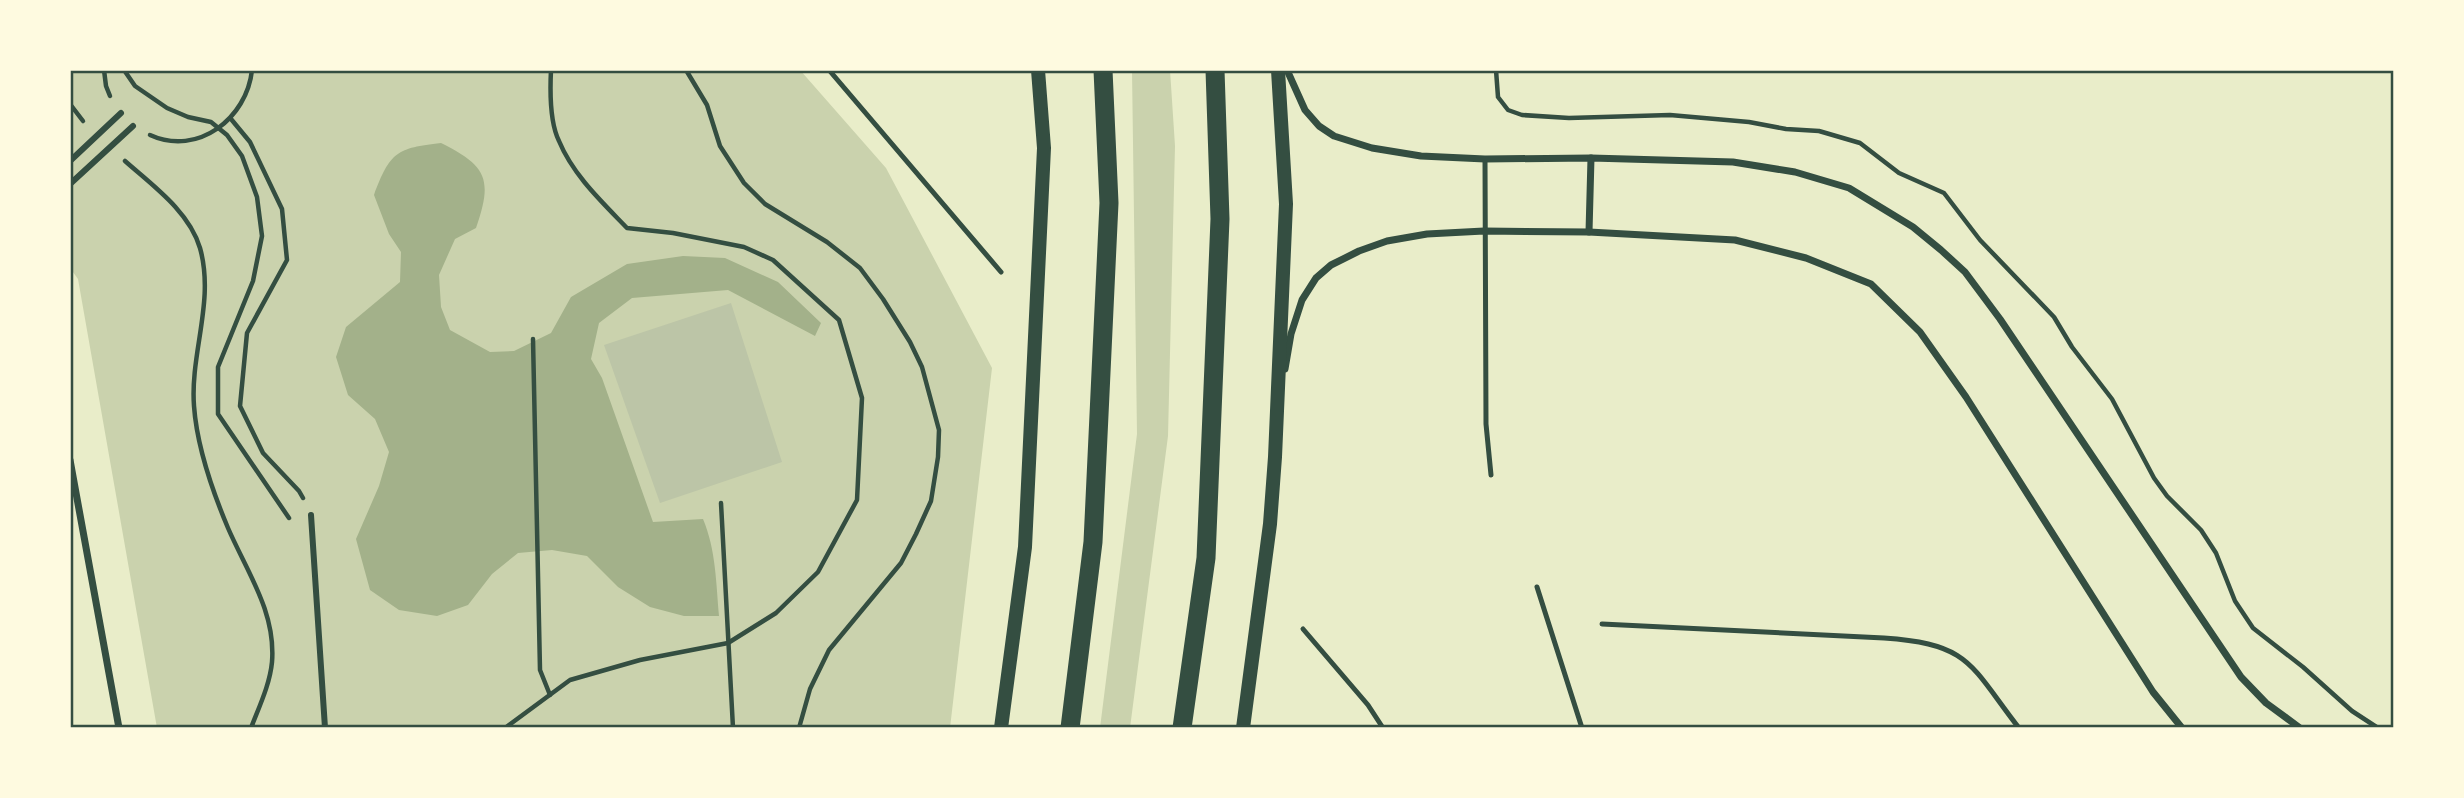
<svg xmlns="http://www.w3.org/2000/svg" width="2464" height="798" viewBox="0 0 2464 798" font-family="Overpass,sans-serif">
	<rect width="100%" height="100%" fill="#e9edc9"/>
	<g fill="#cad2ad">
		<path d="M70,70H800L886,168L992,368L950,728H157L78,279L70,268Z"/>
		<path d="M1132,70H1170L1175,146L1168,436L1130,728H1100L1137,434Z"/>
	</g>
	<path fill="#a3b18a" d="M441,143C487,166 493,179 476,228L455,239L439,275L441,307L450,330L490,352L514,351L551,333L571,297L627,264L683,256L725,258L778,282L821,323L815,336L728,290L632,298L599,323L591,359L602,378L653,522L703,519C716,550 716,583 719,616H684L650,607L618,587L587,556L552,550L518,553L492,574L468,605L437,616L399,610L370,590L356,539L379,486L389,452L375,419L348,395L336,357L346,327L400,282L401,252L389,234L374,195C390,152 397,148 441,143Z"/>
	<path fill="#bcc5a7" d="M731,303L782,462L660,503L604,345Z"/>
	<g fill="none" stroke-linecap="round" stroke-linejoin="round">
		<g stroke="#344e41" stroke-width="4.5">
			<path d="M104,70L106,86L110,96"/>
			<path d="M124,70L135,86L167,108L188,117L211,122L227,135L242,156L257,197L262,236L253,281L218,367V414L289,518"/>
			<path d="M686,70L707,105L720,146L744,183L765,204L827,242L860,268L883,299L910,342L922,367L939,430L938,457L931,501L916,534L901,563L829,650L810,689L799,728"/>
			<path d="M1496,70L1498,97L1508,110L1522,115L1569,118L1670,115L1749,122L1786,129L1819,131L1860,143L1899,173L1944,193L1980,240L2054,317L2072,347L2112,399L2154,478L2167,496L2201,530L2216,553L2235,601L2253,628L2303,667L2352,711L2378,728"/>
			<path d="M70,104L83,121"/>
			<path d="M231,119L250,142L282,209L287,260L247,333L240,406L263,453L299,491L303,498"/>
			<path d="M150,135C198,157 247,118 252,70"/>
			<path d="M125,161C152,185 189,211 200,248C215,301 190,353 194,406C197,448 212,490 228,528C247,572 276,612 272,662C270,684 259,707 251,728"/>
			<path d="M533,339L540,670L550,695"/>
			<path d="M721,503L733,728"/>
			<path d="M505,728L570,680L640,660L728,643L776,613L818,572L857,500L862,398L839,320L773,260L744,247L673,233L627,228C602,202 573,175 559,141C550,123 550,90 551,70"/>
		</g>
		<g stroke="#344e41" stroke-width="5">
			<path d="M829,70L1001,272"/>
			<path d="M1485,159L1486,424L1491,475"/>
			<path d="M1537,587L1582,728"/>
			<path d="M1602,624L1884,638C1971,644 1970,665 2019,728"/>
			<path d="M1303,629L1368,705L1383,728"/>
		</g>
		<g stroke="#344e41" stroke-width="6">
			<path d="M70,161L121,113"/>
			<path d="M70,184L133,126"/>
			<path d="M311,515L325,728"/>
		</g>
		<g stroke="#344e41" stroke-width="7">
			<path d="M1287,70L1305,110L1319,126L1334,136L1372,148L1421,156L1485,159L1591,158L1733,162L1795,172L1849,188L1913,227L1941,250L1965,272L2000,319L2241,677L2266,703L2300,728"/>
			<path d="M1589,232L1591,158"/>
			<path d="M1285,369L1291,334L1302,300L1316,278L1331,265L1359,251L1387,241L1427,234L1484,231L1589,232L1735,240L1806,258L1871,284L1920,332L1966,397L2153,692L2182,728"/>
			<path d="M70,460L119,728"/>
		</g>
		<g stroke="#344e41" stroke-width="14">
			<path d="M1001,728L1025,547L1044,148L1038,70"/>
			<path d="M1243,728L1270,524L1275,457L1286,204L1278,70"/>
		</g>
		<g stroke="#344e41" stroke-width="19">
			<path d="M1070,728L1093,542L1109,203L1103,70"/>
			<path d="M1182,728L1206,558L1220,219L1215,70"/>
		</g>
	</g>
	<rect width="2464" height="798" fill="none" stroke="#fefae0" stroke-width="144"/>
	<rect x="72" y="72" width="2320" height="654" fill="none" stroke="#344e41" stroke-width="2.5"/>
</svg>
